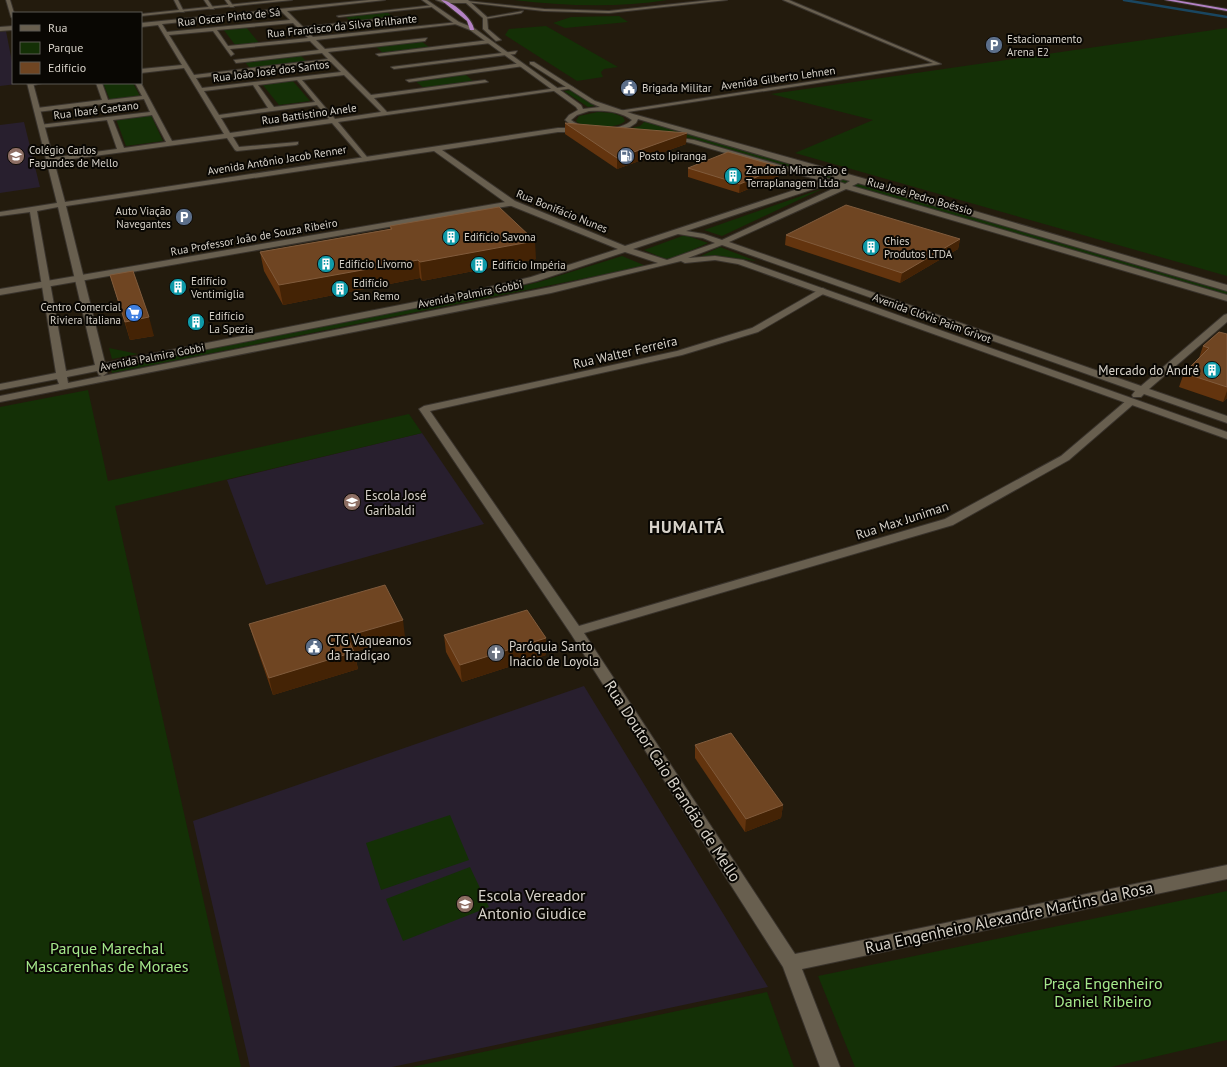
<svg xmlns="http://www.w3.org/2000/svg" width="1227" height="1067" viewBox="0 0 1227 1067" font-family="'PT Sans',sans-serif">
	<rect width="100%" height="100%" fill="#231b0d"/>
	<g fill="#281f2e">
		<path d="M6,31L13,67V83L17,84L0,86V32Z"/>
		<path d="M24,122L40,187L0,193V125Z"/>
		<path d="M422,433L484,524L266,585L227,480Z"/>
		<path d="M584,686L768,987L392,1067H250L193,821Z"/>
	</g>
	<g fill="#143006">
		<path d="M514,0H667C617,8 564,6 514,0Z"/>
		<path d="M387,12L394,18L351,22L345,16Z"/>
		<path d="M619,16L628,22L565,28L553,23L571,17Z"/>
		<path d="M546,26L618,67L604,69L601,72L603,77L577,81L505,35L509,29Z"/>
		<path d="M246,27L260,44L236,46L223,29Z"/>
		<path d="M1227,28V276L795,153L873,120L771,94Z"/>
		<path d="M421,41L429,47L383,53L375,46Z"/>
		<path d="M300,55L307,62L250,68L244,61Z"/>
		<path d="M465,74L474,82L424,88L415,81Z"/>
		<path d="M292,80L310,101L279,105L262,84Z"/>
		<path d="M103,83H133L140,96L110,100Z"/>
		<path d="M571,90L595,106L588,107L564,91Z"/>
		<path d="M598,112L613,113L623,117L625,121C617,129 583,129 576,121L579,116Z"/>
		<path d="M151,115L163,141L126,146L116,119Z"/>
		<path d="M646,120L1227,289V293L1225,295L690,138L625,130L640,126Z"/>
		<path d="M824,188L722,236L704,230Z"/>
		<path d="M685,235L708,243L676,257L665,259L644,250Z"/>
		<path d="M720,247L756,261L719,256L699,257Z"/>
		<path d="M622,256L646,266L112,373L111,368L488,294L539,282Z"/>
		<path d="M109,348L138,354L112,359Z"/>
		<path d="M88,390L108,481L409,414L422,433L115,506L241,1067H0V407Z"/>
		<path d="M450,815L469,860L381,890L366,843Z"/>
		<path d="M470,867L489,907L403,941L386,899Z"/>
		<path d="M1227,891V1040L1111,1067H855L818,976Z"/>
		<path d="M767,992L794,1067H412Z"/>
	</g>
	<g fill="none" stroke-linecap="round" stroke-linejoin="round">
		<path stroke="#194660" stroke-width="2.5" d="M1124,0L1227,17"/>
		<defs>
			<g id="street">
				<path d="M174,0H178L184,12H180Z"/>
				<path d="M204,0H208L214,9H210Z"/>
				<path d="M225,0H229L234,7H230Z"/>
				<path d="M369,0H385L287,11L303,27L397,17L399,18L306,30L313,37L459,22L457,24L316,40L325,49L427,38L425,41L328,52L371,95L485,80L488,82L374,98L387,112L571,86L574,88L338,122L367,157L368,158L365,160L363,159L332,123L233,137L239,147L298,142V144L296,145L237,151L235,150L227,138L50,162L47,160L50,158L117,149L107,120L41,128L38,126L39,125L150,112L144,99L37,112L34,110L37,108L102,100L96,83H102L108,100L142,96L135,83H141L172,141L224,134L184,68L141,73V69L182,65L158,25L141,27V23ZM282,12L290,20L167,32L162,24ZM293,23L308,38L228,46L217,30ZM213,31L231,56L234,54L230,49L310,41L319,50L234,60L236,63L322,53L328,59L194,75L169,35ZM331,62L341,72L202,88L196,78ZM344,75L381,112L335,119L302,80ZM297,80L315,102L274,107L258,85ZM253,85L268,108L219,115L204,91ZM317,105L329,119L230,133L221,118ZM152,115L166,142L124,148L113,120Z"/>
				<path d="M711,0H727L609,13L544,11L465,2L467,1L544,9L609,11Z"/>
				<path d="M783,0H789L941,64L621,113L618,111L933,63Z"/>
				<path d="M434,5L432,7L339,17L337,16Z"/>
				<path d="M523,11L521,13L485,19L483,18Z"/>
				<path d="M489,40L491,43L379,56L376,54Z"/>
				<path d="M517,51L515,54L394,69L391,67Z"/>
				<path d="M522,63L524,66L409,82L406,80Z"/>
				<path d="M28,83H42L30,86Z"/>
				<path d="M512,201H515V205L0,295V289Z"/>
				<path d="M822,288L825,289V293L758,332L682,355L430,411L579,626L945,519L1061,456L1127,400H1135L1136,402L1069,460L953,525L584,633L795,954L1227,865V879L802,969L840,1067H820L783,967L571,634L419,409L424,406L677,351L752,328Z"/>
			</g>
			<g id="secondary">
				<path d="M6,0H10L14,13L13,18L11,17Z"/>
				<path d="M276,0H292L141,16V14Z"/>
				<path d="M422,0H427L459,22L474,28L581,105L583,109L600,107L591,103L530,64V62H534L595,101L633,114L862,178L1227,285V291L858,183L852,186L1227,295V301L846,189L729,242L1141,386L1224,315L1227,314V322L1149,389L1227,416V423L1144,394L1141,397H1133L1132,395L1135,391L722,245L688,258L715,256L743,260L1227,432V439L738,264L715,260L685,263L681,261L551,293L0,402V396L59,384L57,379L0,390V384L56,373L30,212L0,216V212L57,203L27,83H33L65,202L558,128H575L565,120L569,115L578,110L576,107L470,30L455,24ZM589,111C603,110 620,111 632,120C621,132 584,131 571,120L577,115ZM638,119L835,177L829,179L694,140L668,136V138L691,143L822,181L625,246L515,201L442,150L558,132H610L630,127L636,123ZM434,151L509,205L618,249L531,277L481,289L105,363L66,206ZM843,179L850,181L845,184L837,181ZM829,184L839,186L722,240L704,234L686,231ZM58,207L95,365L66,371L37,211ZM678,234L703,238L715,243L667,260L633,249ZM625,252L658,263L551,287L103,376L107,373L106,369L481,295L537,281ZM97,371L99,375L102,376L68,383L67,377Z"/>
				<path d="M436,0H468L487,17L488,29L501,40L496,41L483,29V18L466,3H444Z"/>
				<path d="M13,26V30L0,31V27Z"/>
			</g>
			<g id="highway">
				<path d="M441,0C451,0 474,19 474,30H470L467,21Z"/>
				<path d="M1165,0H1175L1227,9V11Z"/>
			</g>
		</defs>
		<use href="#street" stroke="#39332c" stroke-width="2"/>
		<use href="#secondary" stroke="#39332c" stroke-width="2"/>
		<use href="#highway" stroke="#39332c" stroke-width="2"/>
		<use href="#street" fill="#685f4f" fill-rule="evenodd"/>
		<use href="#secondary" fill="#685f4f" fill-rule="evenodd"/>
		<use href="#highway" fill="#b482c5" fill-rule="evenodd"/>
	</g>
	<g fill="#63340e">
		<path d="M565,123L686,144L617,169L565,134Z"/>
		<path d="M688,168L779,176L739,193L688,177Z"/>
		<path d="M390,226L536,259L422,281L420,278L283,305L264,271L260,252L390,229Z"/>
		<path d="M786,235L960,239L958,249L900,283L785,245Z"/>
		<path d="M110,275L154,336L130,340Z"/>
		<path d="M1227,334V398L1223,402L1179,387L1184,373L1199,358L1203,346Z"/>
		<path d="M249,624L405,637L354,652L358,669L273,695L254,640Z"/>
		<path d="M444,635L546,655L462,682L446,652Z"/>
		<path d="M695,745L783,805L781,818L745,832L695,758Z"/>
	</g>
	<g fill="#442305">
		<path d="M687,133L686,144L617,169V158Z"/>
		<path d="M780,167L779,176L739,193L740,184Z"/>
		<path d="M960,239L958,249L900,283L902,273Z"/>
		<path d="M535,241L536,259L422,281L420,262Z"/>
		<path d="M418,260L420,278L283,305L279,285Z"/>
		<path d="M149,317L154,336L130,340L125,322Z"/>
		<path d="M1227,391V398L1223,402Z"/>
		<path d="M403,620L405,637L350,653L347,636Z"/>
		<path d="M546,638V655L462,682L460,665Z"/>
		<path d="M354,652L358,669L273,695L269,678Z"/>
		<path d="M783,805L781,818L745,832L746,819Z"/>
	</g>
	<g fill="#6f4522" stroke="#805b3c">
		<path d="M565,123L687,133L617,158Z"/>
		<path d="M728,152L780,167L740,184L688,168Z"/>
		<path d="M846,205L960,239L902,273L786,235Z"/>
		<path d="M499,207L535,241L420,262L418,260L279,285L260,252L392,229L390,226Z"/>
		<path d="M133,271L149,317L125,322L110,275Z"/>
		<path d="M1219,332L1227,334V387L1184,373L1209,348L1203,346Z"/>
		<path d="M385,585L403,620L347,636L354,652L269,678L249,624Z"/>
		<path d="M527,610L546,638L460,665L444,635Z"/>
		<path d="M731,733L783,805L746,819L695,745Z"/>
	</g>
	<defs>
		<symbol id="parking-disc" viewBox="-11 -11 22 22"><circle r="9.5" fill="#5c6f8a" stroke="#090703"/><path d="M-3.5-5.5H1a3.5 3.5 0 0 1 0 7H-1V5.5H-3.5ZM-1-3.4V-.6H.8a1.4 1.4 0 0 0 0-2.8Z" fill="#fff"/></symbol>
		<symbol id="civic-disc" viewBox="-11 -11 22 22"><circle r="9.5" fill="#5c6f8a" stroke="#090703"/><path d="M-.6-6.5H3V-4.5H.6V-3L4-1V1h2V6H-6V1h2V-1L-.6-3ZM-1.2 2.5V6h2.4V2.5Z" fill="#fff"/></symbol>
		<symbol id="school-disc" viewBox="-11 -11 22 22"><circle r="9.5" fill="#8d6e63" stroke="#090703"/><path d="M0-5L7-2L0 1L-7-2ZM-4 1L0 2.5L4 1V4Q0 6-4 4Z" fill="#fff"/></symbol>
		<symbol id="fuel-disc" viewBox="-11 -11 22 22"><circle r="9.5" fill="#5c6f8a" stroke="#090703"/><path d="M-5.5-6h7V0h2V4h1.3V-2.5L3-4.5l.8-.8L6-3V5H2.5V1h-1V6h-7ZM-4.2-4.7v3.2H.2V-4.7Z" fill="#fff"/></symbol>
		<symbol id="building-disc" viewBox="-11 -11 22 22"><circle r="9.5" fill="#0f9aa8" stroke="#090703"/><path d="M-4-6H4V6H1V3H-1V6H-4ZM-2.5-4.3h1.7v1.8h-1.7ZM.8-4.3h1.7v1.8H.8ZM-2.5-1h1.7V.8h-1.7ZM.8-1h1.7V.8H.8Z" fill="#fff"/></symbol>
		<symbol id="supermarket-disc" viewBox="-11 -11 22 22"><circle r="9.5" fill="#3f7fe0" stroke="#090703"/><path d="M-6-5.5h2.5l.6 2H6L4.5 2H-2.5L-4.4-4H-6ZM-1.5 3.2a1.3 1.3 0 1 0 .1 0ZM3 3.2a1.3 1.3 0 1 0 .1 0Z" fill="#fff"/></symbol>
		<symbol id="church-disc" viewBox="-11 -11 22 22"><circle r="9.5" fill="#6b7280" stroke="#090703"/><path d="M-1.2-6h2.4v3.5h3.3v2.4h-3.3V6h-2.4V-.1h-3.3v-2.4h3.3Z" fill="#fff"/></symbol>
	</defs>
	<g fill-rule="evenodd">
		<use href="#parking-disc" x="984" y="35" width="20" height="20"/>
		<use href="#civic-disc" x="619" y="78" width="20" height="20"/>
		<use href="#school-disc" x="6" y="146" width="20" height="20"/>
		<use href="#fuel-disc" x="616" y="146" width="20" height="20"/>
		<use href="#building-disc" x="723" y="166" width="20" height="20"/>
		<use href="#parking-disc" x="174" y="207" width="20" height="20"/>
		<use href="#building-disc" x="441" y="227" width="20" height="20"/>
		<use href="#building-disc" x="861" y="237" width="20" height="20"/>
		<use href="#building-disc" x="316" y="254" width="20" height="20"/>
		<use href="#building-disc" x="469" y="255" width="20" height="20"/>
		<use href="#building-disc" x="168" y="277" width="20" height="20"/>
		<use href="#building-disc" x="330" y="279" width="20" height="20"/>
		<use href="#supermarket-disc" x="124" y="303" width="20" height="20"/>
		<use href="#building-disc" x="186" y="312" width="20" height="20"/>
		<use href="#building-disc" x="1202" y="360" width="20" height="20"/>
		<use href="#school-disc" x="342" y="492" width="20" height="20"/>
		<use href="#civic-disc" x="304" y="637" width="20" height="20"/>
		<use href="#church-disc" x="486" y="643" width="20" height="20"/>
		<use href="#school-disc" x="455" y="894" width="20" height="20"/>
	</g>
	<g text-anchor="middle" stroke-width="4" stroke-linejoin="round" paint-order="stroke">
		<g font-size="11" fill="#d7d2c9" stroke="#090703">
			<text transform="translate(229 17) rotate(-6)" y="4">Rua Oscar Pinto de Sá</text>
			<text transform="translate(342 26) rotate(-6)" y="4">Rua Francisco da Silva Brilhante</text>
			<text transform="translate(271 71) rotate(-7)" y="4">Rua João José dos Santos</text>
			<text transform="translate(778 78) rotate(-8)" y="4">Avenida Gilberto Lehnen</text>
			<text transform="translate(96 110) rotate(-7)" y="4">Rua Ibaré Caetano</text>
			<text transform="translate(309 114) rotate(-8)" y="4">Rua Battistino Anele</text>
			<text transform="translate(277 160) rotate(-9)" y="4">Avenida Antônio Jacob Renner</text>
			<text transform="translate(920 196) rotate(16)" y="4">Rua José Pedro Boéssio</text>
			<text transform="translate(562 211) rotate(22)" y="4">Rua Bonifácio Nunes</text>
			<text transform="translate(254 237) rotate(-10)" y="4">Rua Professor João de Souza Ribeiro</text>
			<text transform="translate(470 294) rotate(-11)" y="4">Avenida Palmira Gobbi</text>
			<text transform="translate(932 318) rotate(20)" y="4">Avenida Clóvis Paim Grivot</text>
			<text transform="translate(152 357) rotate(-11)" y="4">Avenida Palmira Gobbi</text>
		</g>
		<g font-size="11" fill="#d7d2c9" stroke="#090703" text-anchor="start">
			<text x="1007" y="43">Estacionamento<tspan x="1007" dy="13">Arena E2</tspan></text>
			<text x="642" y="92">Brigada Militar</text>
			<text x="29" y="154">Colégio Carlos<tspan x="29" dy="13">Fagundes de Mello</tspan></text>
			<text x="639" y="160">Posto Ipiranga</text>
			<text x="746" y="174">Zandoná Mineração e<tspan x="746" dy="13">Terraplanagem Ltda</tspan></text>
			<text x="171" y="215" text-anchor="end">Auto Viação<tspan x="171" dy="13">Navegantes</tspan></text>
			<text x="464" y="241">Edifício Savona</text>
			<text x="884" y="245">Chies<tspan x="884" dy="13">Produtos LTDA</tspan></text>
			<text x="339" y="268">Edifício Livorno</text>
			<text x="492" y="269">Edifício Impéria</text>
			<text x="191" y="285">Edifício<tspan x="191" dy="13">Ventimiglia</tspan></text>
			<text x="353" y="287">Edifício<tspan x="353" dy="13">San Remo</tspan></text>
			<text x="121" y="311" text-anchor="end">Centro Comercial<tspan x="121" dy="13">Riviera Italiana</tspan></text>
			<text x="209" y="320">Edifício<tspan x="209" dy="13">La Spezia</tspan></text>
		</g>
		<g font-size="13" fill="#d7d2c9" stroke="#090703">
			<text transform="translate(625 352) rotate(-13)" y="5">Rua Walter Ferreira</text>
			<text transform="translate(902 520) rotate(-18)" y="5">Rua Max Juniman</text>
		</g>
		<g font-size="13" fill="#d7d2c9" stroke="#090703" text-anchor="start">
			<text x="1199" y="375" text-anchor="end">Mercado do André</text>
			<text x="365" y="500">Escola José<tspan x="365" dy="15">Garibaldi</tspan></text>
			<text x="327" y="645">CTG Vaqueanos<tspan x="327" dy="15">da Tradiçao</tspan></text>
			<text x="509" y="651">Paróquia Santo<tspan x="509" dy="15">Inácio de Loyola</tspan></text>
		</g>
		<g font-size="16" fill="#d7d2c9" stroke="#090703">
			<text transform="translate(673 781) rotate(57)" y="6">Rua Doutor Caio Brandão de Mello</text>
			<text transform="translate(1009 917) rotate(-12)" y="6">Rua Engenheiro Alexandre Martins da Rosa</text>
		</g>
		<g font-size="16" fill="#d7d2c9" stroke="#090703" text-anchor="start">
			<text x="478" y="901">Escola Vereador<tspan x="478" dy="18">Antonio Giudice</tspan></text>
		</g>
		<g font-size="16" fill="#a5e88b" stroke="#090703">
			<text x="107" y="954">Parque Marechal<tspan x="107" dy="18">Mascarenhas de Moraes</tspan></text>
			<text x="1103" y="989">Praça Engenheiro<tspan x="1103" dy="18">Daniel Ribeiro</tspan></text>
		</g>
		<g font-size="17" font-weight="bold" letter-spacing="1" fill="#d7d2c9" stroke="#090703">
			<text x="687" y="533">HUMAITÁ</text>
		</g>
	</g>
	<rect x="12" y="12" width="130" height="72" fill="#090703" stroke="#5b5852"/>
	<rect x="20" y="25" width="20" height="6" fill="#685f4f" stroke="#5b5852"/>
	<text x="48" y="32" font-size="12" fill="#d7d2c9">Rua</text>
	<rect x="20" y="42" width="20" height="12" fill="#143006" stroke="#5b5852"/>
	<text x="48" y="52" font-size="12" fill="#d7d2c9">Parque</text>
	<rect x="20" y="62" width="20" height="12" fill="#6f4522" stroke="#5b5852"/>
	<text x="48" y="72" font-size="12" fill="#d7d2c9">Edifício</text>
</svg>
